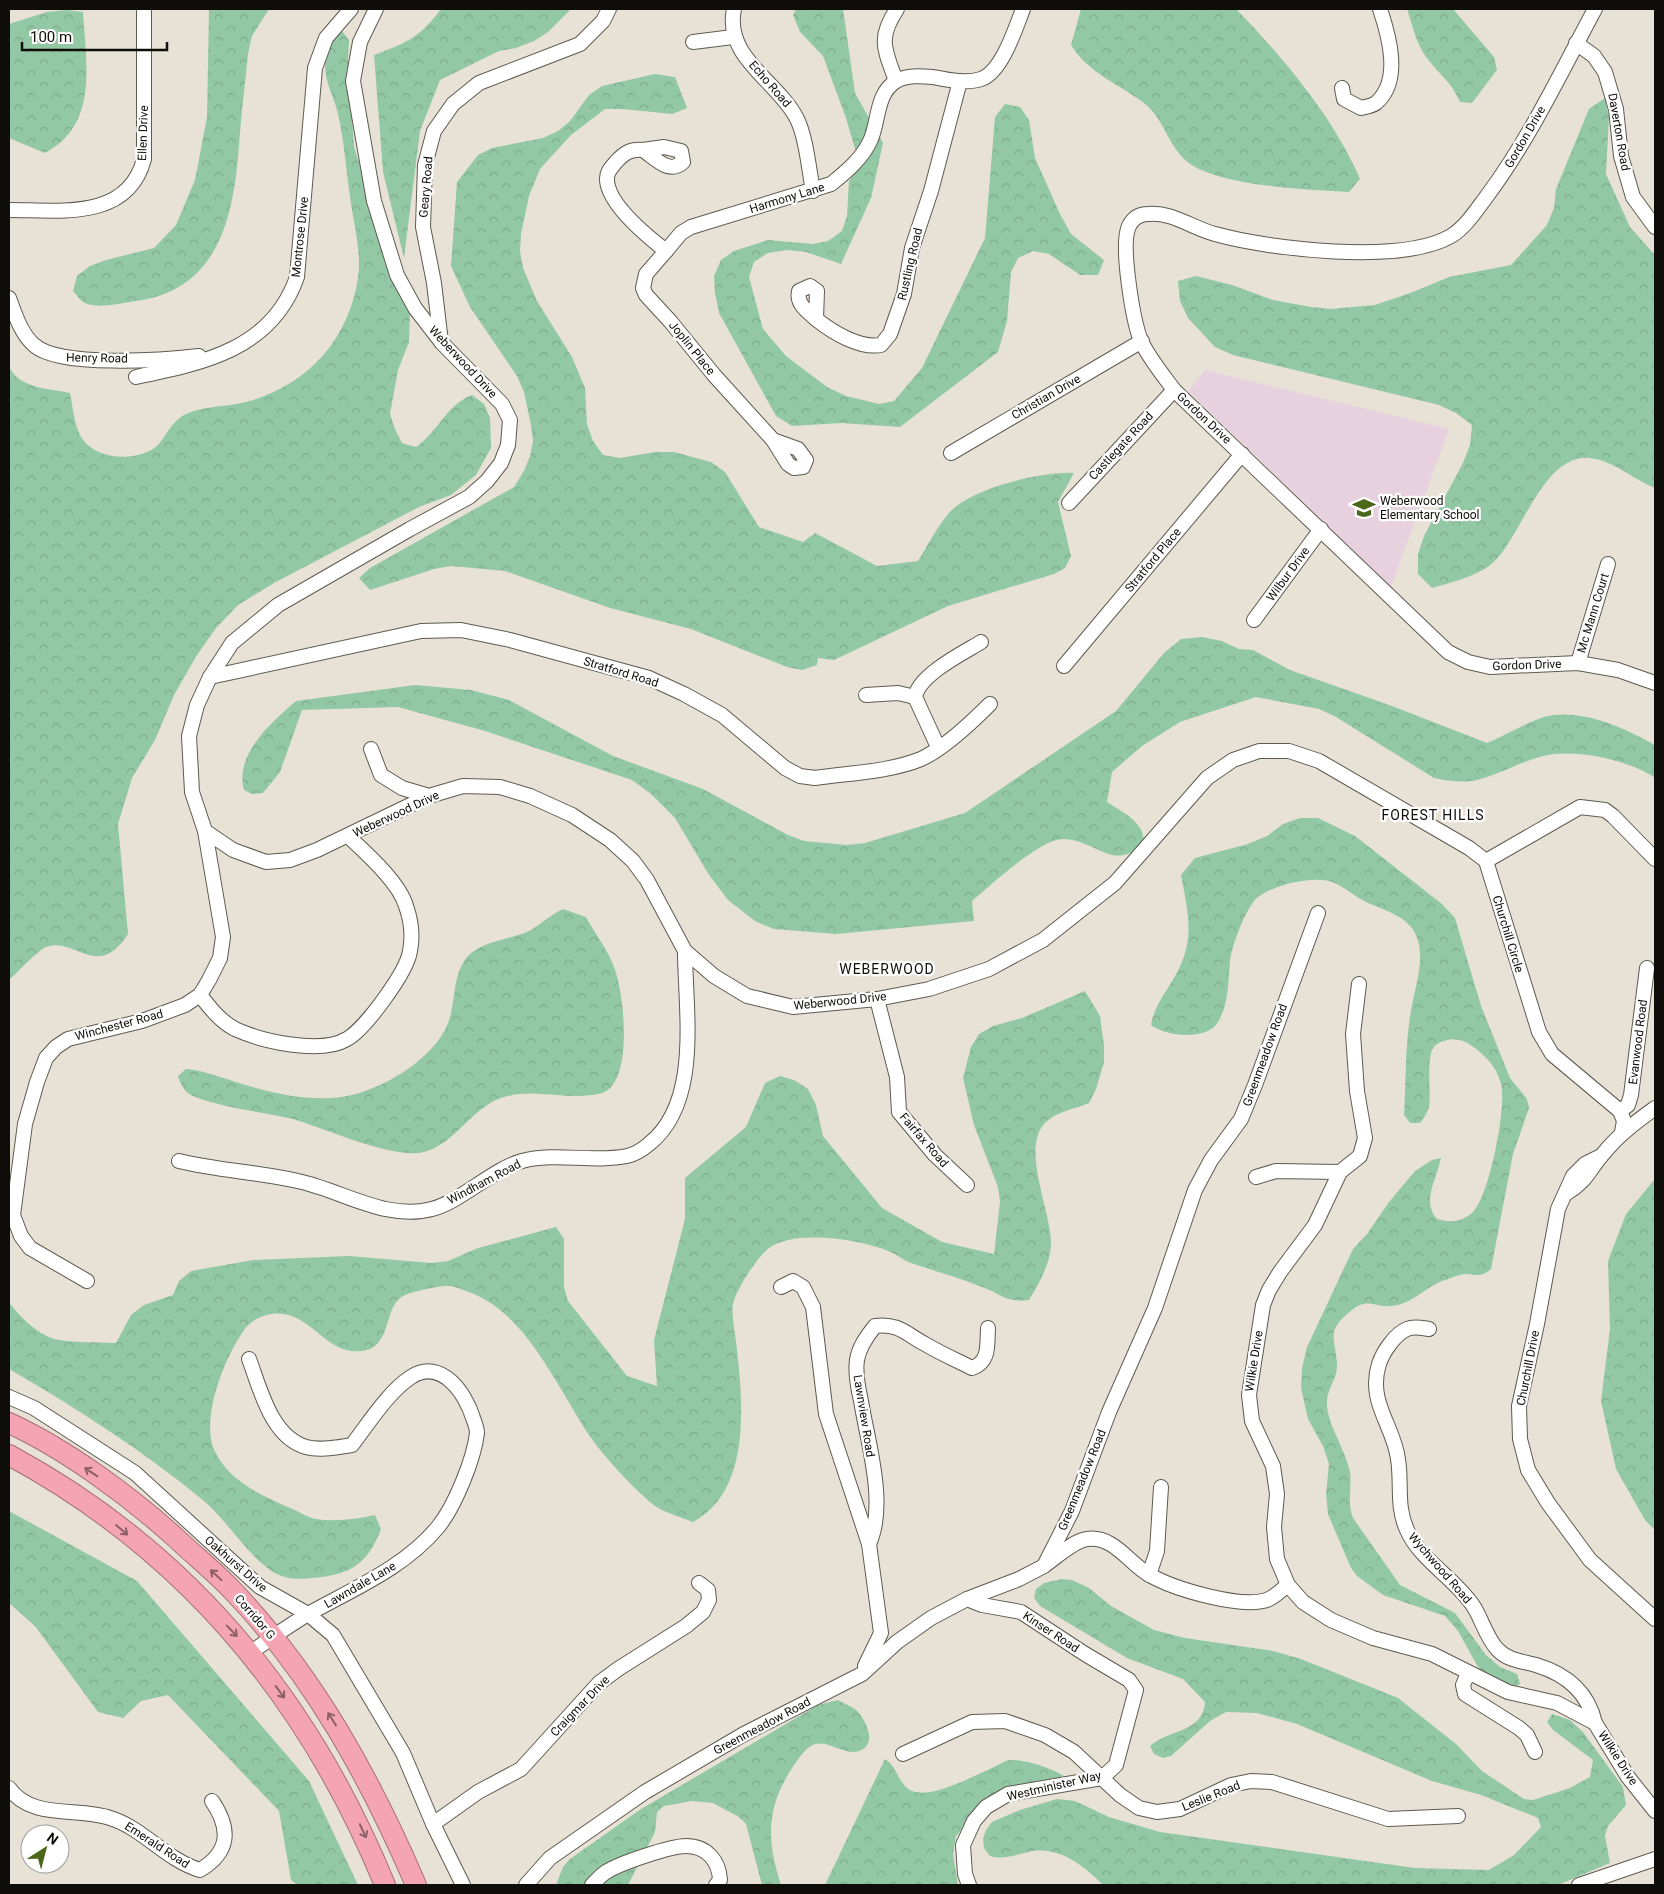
<svg xmlns="http://www.w3.org/2000/svg" width="1664" height="1894" viewBox="0 0 1664 1894" font-family="Roboto,sans-serif">
	<defs>
		<pattern id="forest-crowns" width="20" height="18" patternUnits="userSpaceOnUse" patternTransform="scale(1.25)"><rect width="20" height="18" fill="#93c8a4"/><path d="M2 6a3 3 0 1 1 6 0M12 15a3 3 0 1 1 6 0" fill="none" stroke="#7eab8c"/></pattern>
	</defs>
	<rect width="100%" height="100%" fill="#e8e2d6"/>
	<path fill="#e7d1df" d="M1205,370L1449,429L1391,587L1188,391Z"/>
	<g fill="url(#forest-crowns)">
		<path d="M209,9H269L252,36L248,54C245,85 241,115 239,145C234,216 219,290 136,301C121,303 97,310 83,302C79,299 76,294 73,291L77,276L90,266L106,260L154,248L176,225L195,180L207,117Z"/>
		<path d="M441,9H571L548,32L534,41L516,48L499,51L440,80L420,131L404,258L383,172L374,55C408,42 419,38 441,9Z"/>
		<path d="M796,9H843L855,93L883,143L871,198L841,264L806,252L787,250L768,253L754,262L749,277L763,329L786,356L827,387L846,396L879,404L894,401L922,368L985,238L995,117L1005,104L1020,107L1029,120L1035,158L1060,214L1071,234L1104,260L1098,275H1080L1049,254L1033,251L1018,258L1011,272L1007,321L998,352L900,427L841,423L792,426L776,416L719,313L715,293L714,276L721,260L734,251L768,240L813,244L828,241L842,231L847,216L849,181L860,166L846,118L823,56L800,32L793,15Z"/>
		<path d="M1081,9H1236C1283,57 1334,118 1360,179L1349,192C1308,189 1213,187 1184,159C1167,142 1163,118 1144,103C1119,84 1088,73 1071,45Z"/>
		<path d="M1407,9H1453L1494,57L1497,70L1472,103L1460,102C1451,82 1443,78 1430,62C1417,47 1413,27 1407,9Z"/>
		<path d="M66,10L83,12C86,63 99,125 45,153L9,138V24L47,12Z"/>
		<path d="M342,31L349,40L348,61L354,147L398,286L410,311L409,342L398,370L390,414L395,429L402,443L416,447C439,431 446,405 472,395L484,404L490,418L491,448L476,475L451,495L419,507L274,583L238,605L216,628L197,655L174,695L155,740L132,778L118,824L128,934C97,982 75,936 46,947C36,952 18,972 9,980V367C21,389 47,388 70,393C73,407 74,428 83,440C99,460 132,461 153,449C165,442 168,423 186,414C206,405 232,407 253,400C310,382 349,338 358,278C362,252 353,222 350,196C346,169 344,140 338,114C334,96 324,81 325,63C326,48 333,41 342,31Z"/>
		<path d="M655,74L675,77L687,108L672,114L623,109H605L571,135L540,169L529,196L521,234L520,251L523,268L537,301L572,357L585,388L587,424L593,441L603,455L620,458L655,452H674L711,462L725,472L759,527L803,542L815,533L877,566L918,561C928,545 937,527 949,513C970,488 1043,471 1074,473L1058,502L1071,556L1065,568L1054,574L948,606L834,660L818,658L817,665L802,670L787,667L691,629L610,608L505,571L451,566L434,569L370,590L359,578L370,568L514,487L524,471L530,456L533,441L531,425L524,392L517,376L470,307L451,266L457,182L478,155L492,148L543,138L558,131L570,121L589,95L602,86Z"/>
		<path d="M1605,98L1609,116L1606,174L1630,227L1655,255V488C1633,479 1614,461 1590,458C1541,453 1520,544 1489,566C1473,577 1450,583 1432,588L1418,574V554L1424,536L1463,463L1470,445L1472,425L1456,413L1439,405L1233,355L1215,347L1188,318L1180,301L1178,281L1196,276L1232,285L1273,300L1311,307L1331,309L1375,305L1413,292L1449,277L1511,265L1547,225L1554,208L1556,189L1589,109Z"/>
		<path d="M1202,637L1222,641L1239,649L1253,650L1290,670L1392,706L1487,743C1506,735 1525,723 1544,717C1580,707 1625,728 1655,745V778C1630,760 1574,748 1543,756C1520,762 1500,774 1477,780C1462,783 1448,781 1434,778L1336,717L1319,709L1256,697L1180,722L1142,746L1112,772L1107,802C1122,812 1143,821 1144,841C1116,875 1095,839 1063,839C1040,839 991,885 972,901L974,921L836,934L774,929L764,925L755,921L728,900L709,875L675,818L651,794L632,780L485,731L398,707L302,710L280,772L263,793L252,794L244,790C234,754 272,722 296,701L415,685L471,690L509,700L613,756L703,789L788,835L804,841L847,845L865,843L965,813L1116,711L1164,653L1181,639Z"/>
		<path d="M1300,818H1318L1355,836L1442,904L1455,918L1481,1006L1510,1078L1527,1099L1529,1108L1513,1154L1491,1269C1482,1277 1478,1275 1467,1274C1461,1273 1449,1279 1442,1281C1424,1288 1413,1304 1391,1306C1375,1308 1368,1297 1352,1310C1325,1332 1335,1335 1337,1364C1338,1377 1328,1388 1327,1400C1325,1421 1346,1450 1350,1472C1352,1488 1347,1503 1353,1518L1400,1585L1455,1613L1486,1655L1500,1667L1517,1674L1520,1684L1512,1689L1493,1681L1478,1667L1458,1631L1445,1616L1383,1595L1357,1576L1351,1568L1328,1514L1326,1494L1329,1464L1323,1446L1308,1419L1301,1388L1302,1368L1307,1347L1353,1249L1367,1234L1389,1202L1415,1171L1432,1160L1441,1158C1437,1179 1421,1201 1437,1219C1450,1223 1462,1222 1473,1212C1489,1197 1507,1107 1501,1084C1497,1067 1486,1056 1472,1046C1461,1038 1450,1037 1437,1044C1424,1052 1432,1092 1429,1107C1427,1113 1424,1118 1420,1123H1410L1404,1115C1406,1083 1405,1049 1410,1017C1414,984 1436,939 1399,917C1389,911 1378,907 1368,903C1355,897 1345,887 1332,882C1313,875 1267,886 1254,901C1244,914 1232,945 1230,961C1228,982 1229,1009 1215,1026C1202,1040 1165,1036 1151,1025C1155,1000 1175,983 1183,959C1194,932 1186,903 1181,875L1195,858L1248,844L1267,836L1283,824Z"/>
		<path d="M563,909L586,917C595,934 609,951 615,970C624,994 634,1083 602,1093C570,1102 536,1087 504,1097C472,1106 457,1143 424,1152C394,1160 324,1128 293,1119C260,1111 225,1109 193,1096C184,1092 181,1085 178,1076L186,1069C201,1070 213,1075 227,1079C259,1090 296,1100 331,1098C373,1097 439,1059 450,1017C456,996 453,973 468,956C483,940 512,940 531,930C542,923 551,915 563,909Z"/>
		<path d="M1085,991L1100,1016L1104,1046V1062L1096,1089L1089,1103C1075,1109 1059,1111 1047,1121C1019,1145 1051,1210 1051,1243C1051,1263 1039,1283 1029,1300C1004,1303 1001,1293 979,1286C957,1277 934,1271 911,1263C905,1261 900,1257 895,1254C868,1240 795,1228 769,1248C757,1257 736,1290 733,1304C731,1315 736,1338 737,1350C743,1405 751,1491 693,1522C681,1517 665,1513 655,1506C636,1491 612,1465 597,1446C560,1397 530,1312 466,1291C461,1289 454,1286 448,1286C438,1286 407,1292 400,1298C382,1313 393,1355 352,1351C323,1349 307,1309 271,1314C260,1316 250,1321 244,1330C225,1357 202,1414 213,1447C226,1481 264,1497 295,1510C301,1513 309,1518 316,1519C334,1522 357,1519 375,1515L381,1529C368,1564 350,1575 313,1578C301,1579 290,1580 279,1575C253,1564 228,1521 204,1501C142,1450 78,1409 9,1369V1302C19,1316 36,1333 54,1339C71,1343 98,1342 116,1343L131,1315L144,1305L173,1295L179,1281L191,1271L253,1260L349,1256L432,1263L448,1261L478,1248L556,1227L564,1239V1287L568,1301L627,1376L657,1386L654,1340L685,1219V1178L746,1127L765,1083L780,1076L794,1080L808,1089L816,1105L823,1136L882,1208L942,1242L994,1254L1000,1202L998,1187L974,1125L963,1078L971,1047L979,1034L993,1026L1022,1018Z"/>
		<path d="M1655,1179V1530L1645,1520L1616,1469L1601,1401L1610,1329L1608,1261L1626,1214Z"/>
		<path d="M9,1511L137,1581L309,1781L358,1885H298L291,1880L279,1811L168,1695L141,1701L123,1718L98,1712L35,1626L9,1603Z"/>
		<path d="M1062,1579L1072,1580L1089,1588L1111,1606L1154,1630L1185,1638L1273,1651L1301,1659L1398,1698L1456,1744L1482,1771L1524,1799L1533,1800L1570,1788L1590,1777L1593,1760L1553,1730L1547,1722L1552,1714L1570,1720L1583,1732L1623,1787L1626,1805L1608,1826L1605,1836L1610,1863L1558,1885H1103C1083,1865 1058,1845 1028,1852C1014,1855 1004,1860 990,1856L984,1848L983,1839L986,1830L992,1822L1020,1810L1057,1799L1075,1801L1109,1817L1160,1832L1415,1868L1489,1870L1514,1855L1541,1827L1538,1818L1481,1795L1432,1781L1297,1724L1257,1713L1226,1712L1210,1721L1171,1756L1163,1758L1154,1754L1150,1746C1169,1729 1203,1733 1205,1702L1183,1679L1127,1658L1040,1606L1034,1598L1036,1589L1044,1583Z"/>
		<path d="M838,1700C843,1703 850,1706 855,1709C864,1717 877,1740 863,1749C849,1759 830,1740 815,1744C806,1747 799,1758 794,1765C766,1807 766,1838 781,1885H762L746,1824L739,1817L713,1803L692,1801L664,1806L657,1812L655,1832L628,1885H556L563,1867L570,1859L641,1809L818,1705Z"/>
		<path d="M885,1759C898,1767 898,1785 912,1791C932,1799 973,1776 992,1768C997,1766 1004,1761 1009,1760C1023,1759 1053,1768 1064,1776L1045,1786L1002,1789L987,1799L956,1836L953,1854L958,1885H825Z"/>
	</g>
	<g fill="none" stroke-linecap="round" stroke-linejoin="round">
		<defs>
			<g id="minor">
				<path d="M376,9L360,42L353,81L374,201L397,275L415,308L442,343L502,404L510,420L508,445L501,463L487,481L469,497L410,529L278,605L232,643L210,677L197,705L189,736L192,792L205,831L233,850L266,862L290,860L317,850L429,796L463,786L500,787L530,796L572,815L610,840L633,861L647,880L685,951L714,976L747,996L793,1007L877,999L929,989L989,969L1043,940L1115,883L1207,778L1233,760L1259,751H1289L1319,761L1469,848L1486,861"/>
				<path d="M734,9C724,57 776,80 796,117C806,135 809,170 813,191"/>
				<path d="M1595,9C1561,72 1530,138 1487,196C1477,209 1466,227 1451,236C1401,265 1269,249 1215,234C1194,229 1171,211 1148,214C1140,214 1133,218 1129,226C1120,244 1133,321 1141,341C1149,358 1163,375 1174,390L1448,652L1468,662L1490,667L1578,663L1618,670L1655,683"/>
				<path d="M693,42L733,37"/>
				<path d="M1576,43L1594,56L1605,72L1616,109L1621,156L1633,197L1655,227"/>
				<path d="M896,81C885,50 877,39 897,9"/>
				<path d="M1342,88L1344,99L1361,108C1365,107 1372,106 1376,103C1402,81 1389,36 1380,9"/>
				<path d="M664,147L681,151L683,162C669,175 655,158 643,150Z"/>
				<path d="M643,150C630,149 624,153 616,162C612,167 607,171 607,178C606,203 648,237 666,251L681,233L691,227L831,184C846,172 863,158 871,139C879,120 876,94 896,81C907,75 920,76 933,77C948,80 966,84 981,79C1002,72 1016,27 1023,9"/>
				<path d="M9,210C59,210 128,221 144,159V9"/>
				<path d="M666,251L646,274L643,288L646,295L670,321L714,375L773,440L788,464L794,468L803,467L806,460L798,449L773,440"/>
				<path d="M810,286L817,291L816,319C807,311 796,304 799,291Z"/>
				<path d="M9,298C15,314 21,334 34,345C59,368 165,360 199,356"/>
				<path d="M816,319C832,332 860,349 881,345L890,334L904,294L912,248L931,191L960,81"/>
				<path d="M441,342L434,283L423,227L425,165L434,131L453,104L479,83L580,44L603,21L609,9"/>
				<path d="M136,377C204,363 272,349 297,277L315,68L326,38L351,9"/>
				<path d="M951,453L1142,341"/>
				<path d="M1069,503L1174,390"/>
				<path d="M1254,620L1321,529"/>
				<path d="M1578,663L1608,564"/>
				<path d="M1064,666L1242,454"/>
				<path d="M210,677L421,631L461,630L510,640L649,678L684,694L722,715L785,768L800,776L815,778C849,773 889,772 921,759C943,749 973,721 990,704"/>
				<path d="M866,695L898,693L915,697"/>
				<path d="M915,697C919,675 961,654 981,642"/>
				<path d="M915,697L938,747"/>
				<path d="M371,749L381,775L402,788L429,796"/>
				<path d="M1486,861L1539,1032L1552,1054L1620,1111L1624,1121L1622,1132"/>
				<path d="M1486,861L1580,807L1605,810L1613,816L1655,859"/>
				<path d="M1359,984L1353,1034L1357,1091L1365,1138L1360,1156L1340,1172L1315,1225L1280,1272L1269,1290L1263,1305L1249,1395L1252,1421L1273,1466L1277,1494L1274,1527L1277,1559L1288,1585L1303,1602L1331,1620L1373,1638L1432,1654L1508,1692L1557,1703L1595,1723L1628,1777L1655,1811"/>
				<path d="M200,995C210,1008 220,1021 235,1029C261,1041 320,1055 347,1039C365,1029 407,972 410,951C413,936 411,920 406,906C399,882 366,853 348,836"/>
				<path d="M877,999L897,1077L899,1112L935,1155L967,1185"/>
				<path d="M1620,1111L1628,1105L1631,1095L1647,968"/>
				<path d="M1601,1156L1585,1164L1573,1176L1558,1209L1537,1324L1519,1406L1520,1439L1528,1470L1548,1503L1590,1560L1655,1619"/>
				<path d="M179,1161C220,1171 261,1172 302,1182C344,1192 388,1221 432,1209C460,1202 493,1169 522,1161C556,1152 592,1163 627,1156C636,1154 642,1150 649,1144C702,1102 685,1010 685,951"/>
				<path d="M1256,1177L1276,1171L1340,1172"/>
				<path d="M1567,1193C1587,1181 1589,1170 1603,1154C1618,1135 1636,1122 1655,1108"/>
				<path d="M87,1281L30,1248L21,1236L13,1215L25,1124L37,1082L46,1058L56,1047L68,1039L142,1021L185,1005L200,995L209,980L220,958L223,937L205,831"/>
				<path d="M781,1287L793,1281L803,1287L813,1307L826,1414L869,1544L881,1633L865,1666"/>
				<path d="M1429,1329C1422,1328 1414,1326 1407,1329C1395,1334 1383,1352 1379,1364C1367,1402 1394,1426 1398,1459C1402,1484 1396,1506 1407,1530C1420,1560 1456,1579 1474,1607C1482,1620 1487,1639 1498,1650C1509,1661 1522,1661 1536,1665C1566,1674 1588,1692 1595,1723"/>
				<path d="M249,1359C260,1388 271,1437 306,1447C320,1451 338,1447 352,1445C368,1424 389,1391 411,1377C441,1357 466,1394 473,1418C475,1423 477,1428 477,1433C474,1459 455,1506 438,1527C405,1567 355,1588 310,1613C289,1625 270,1639 250,1653"/>
				<path d="M9,1397L34,1408L135,1473L260,1587L308,1614L333,1635L403,1753L433,1824L463,1885"/>
				<path d="M869,1544C887,1504 868,1444 861,1401C858,1388 855,1373 857,1360C859,1347 867,1336 875,1326C899,1323 906,1334 925,1344C940,1353 956,1360 972,1368C990,1362 987,1345 988,1328"/>
				<path d="M1045,1565C1057,1557 1073,1541 1087,1539C1113,1535 1129,1563 1148,1574C1173,1589 1244,1610 1269,1599C1276,1596 1282,1589 1288,1585"/>
				<path d="M1149,1575L1157,1551L1161,1487"/>
				<path d="M967,1599L982,1605L1021,1612L1085,1654L1129,1680L1136,1690L1116,1765L1102,1778L1008,1794L986,1807L974,1821L963,1845L965,1874L969,1885"/>
				<path d="M1468,1673L1463,1685L1465,1694L1519,1728L1527,1735L1535,1752"/>
				<path d="M903,1754L972,1722L1005,1721L1045,1735L1074,1752L1120,1795L1139,1808L1157,1812L1180,1809L1231,1785L1251,1781L1272,1782L1388,1819L1458,1816"/>
				<path d="M9,1788C31,1820 78,1807 110,1818C143,1828 166,1860 200,1870C230,1852 231,1829 212,1801"/>
				<path d="M433,1824L478,1792L521,1769L599,1683L618,1669L686,1626L703,1612L709,1600L708,1590L699,1583"/>
				<path d="M526,1885L550,1858L645,1792L744,1734L862,1674L897,1642L931,1618L967,1599L1019,1579L1044,1566L1072,1511L1109,1412L1155,1308L1195,1190L1211,1160L1241,1119L1255,1085L1318,913"/>
				<path d="M592,1885C596,1881 601,1875 606,1872C620,1863 671,1846 686,1846C707,1846 719,1861 720,1880L716,1885"/>
				<path d="M1579,1885L1655,1859"/>
			</g>
			<g id="highway">
				<path d="M9,1423C66,1449 131,1497 177,1539C195,1556 215,1572 233,1591C314,1676 370,1778 416,1885"/>
				<path d="M9,1455C187,1551 309,1700 385,1885"/>
			</g>
		</defs>
		<use href="#minor" stroke="#5f5a50" stroke-width="16"/>
		<use href="#highway" stroke="#a46f78" stroke-width="22"/>
		<use href="#minor" stroke="#fff" stroke-width="14"/>
		<use href="#highway" stroke="#f4a4b3" stroke-width="20"/>
	</g>
	<defs><path id="oneway-shaft" d="M-6 0H5M1.5-3L5.5 0L1.5 3" fill="none" stroke-width="1.6" stroke-linecap="round" stroke-linejoin="round" transform="scale(1.25)"/></defs>
	<g stroke="#8d6067">
		<use href="#oneway-shaft" transform="translate(91 1472) rotate(-147)"/>
		<use href="#oneway-shaft" transform="translate(122 1530) rotate(40)"/>
		<use href="#oneway-shaft" transform="translate(216 1575) rotate(-137)"/>
		<use href="#oneway-shaft" transform="translate(232 1631) rotate(46)"/>
		<use href="#oneway-shaft" transform="translate(280 1692) rotate(54)"/>
		<use href="#oneway-shaft" transform="translate(332 1719) rotate(-122)"/>
		<use href="#oneway-shaft" transform="translate(363 1831) rotate(65)"/>
	</g>
	<defs>
		<symbol id="school-bare" viewBox="-9 -9 18 18"><path d="M0-5L7-2L0 1L-7-2ZM-4 1L0 2.5L4 1V4Q0 6-4 4Z" fill="#4b671a" stroke="#fff" stroke-width="2.5" paint-order="stroke"/></symbol>
	</defs>
	<g fill-rule="evenodd">
		<use href="#school-bare" x="1348" y="492" width="32" height="32"/>
	</g>
	<g text-anchor="middle" stroke-width="4.5" stroke-linejoin="round" paint-order="stroke">
		<g font-size="12" fill="#0f0d0a" stroke="#fff">
			<text transform="translate(770 84) rotate(49)" y="4">Echo Road</text>
			<text transform="translate(1619 132) rotate(80)" y="4">Daverton Road</text>
			<text transform="translate(143 133) rotate(-88)" y="4">Ellen Drive</text>
			<text transform="translate(1525 137) rotate(-60)" y="4">Gordon Drive</text>
			<text transform="translate(426 187) rotate(-85)" y="4">Geary Road</text>
			<text transform="translate(787 198) rotate(-17)" y="4">Harmony Lane</text>
			<text transform="translate(300 237) rotate(-84)" y="4">Montrose Drive</text>
			<text transform="translate(910 264) rotate(-77)" y="4">Rustling Road</text>
			<text transform="translate(692 348) rotate(51)" y="4">Joplin Place</text>
			<text transform="translate(97 358) rotate(1)" y="4">Henry Road</text>
			<text transform="translate(463 362) rotate(47)" y="4">Weberwood Drive</text>
			<text transform="translate(1046 397) rotate(-30)" y="4">Christian Drive</text>
			<text transform="translate(1204 418) rotate(43)" y="4">Gordon Drive</text>
			<text transform="translate(1121 446) rotate(-47)" y="4">Castlegate Road</text>
			<text transform="translate(1153 560) rotate(-50)" y="4">Stratford Place</text>
			<text transform="translate(1288 574) rotate(-54)" y="4">Wilbur Drive</text>
			<text transform="translate(1593 613) rotate(-73)" y="4">Mc Mann Court</text>
			<text transform="translate(1527 665) rotate(-2)" y="4">Gordon Drive</text>
			<text transform="translate(621 672) rotate(17)" y="4">Stratford Road</text>
			<text transform="translate(396 814) rotate(-25)" y="4">Weberwood Drive</text>
			<text transform="translate(1508 934) rotate(73)" y="4">Churchill Circle</text>
			<text transform="translate(840 1001) rotate(-6)" y="4">Weberwood Drive</text>
			<text transform="translate(119 1025) rotate(-15)" y="4">Winchester Road</text>
			<text transform="translate(1638 1042) rotate(-83)" y="4">Evanwood Road</text>
			<text transform="translate(1265 1055) rotate(-70)" y="4">Greenmeadow Road</text>
			<text transform="translate(924 1140) rotate(49)" y="4">Fairfax Road</text>
			<text transform="translate(484 1182) rotate(-28)" y="4">Windham Road</text>
			<text transform="translate(1254 1361) rotate(-81)" y="4">Wilkie Drive</text>
			<text transform="translate(1528 1368) rotate(-79)" y="4">Churchill Drive</text>
			<text transform="translate(864 1416) rotate(81)" y="4">Lawnview Road</text>
			<text transform="translate(1082 1480) rotate(-68)" y="4">Greenmeadow Road</text>
			<text transform="translate(236 1564) rotate(41)" y="4">Oakhurst Drive</text>
			<text transform="translate(1440 1568) rotate(49)" y="4">Wychwood Road</text>
			<text transform="translate(360 1585) rotate(-30)" y="4">Lawndale Lane</text>
			<text transform="translate(255 1617) rotate(49)" y="4">Corridor G</text>
			<text transform="translate(1051 1632) rotate(33)" y="4">Kinser Road</text>
			<text transform="translate(580 1706) rotate(-46)" y="4">Craigmar Drive</text>
			<text transform="translate(762 1726) rotate(-28)" y="4">Greenmeadow Road</text>
			<text transform="translate(1618 1758) rotate(57)" y="4">Wilkie Drive</text>
			<text transform="translate(1054 1786) rotate(-13)" y="4">Westminister Way</text>
			<text transform="translate(1211 1796) rotate(-22)" y="4">Leslie Road</text>
			<text transform="translate(157 1845) rotate(33)" y="4">Emerald Road</text>
		</g>
		<g font-size="12" fill="#0f0d0a" stroke="#fff" text-anchor="start">
			<text x="1380" y="505">Weberwood<tspan x="1380" dy="14">Elementary School</tspan></text>
		</g>
		<g font-size="14" letter-spacing="1" fill="#0f0d0a" stroke="#fff">
			<text x="1433" y="820">FOREST HILLS</text>
			<text x="887" y="974">WEBERWOOD</text>
		</g>
	</g>
	<rect width="1664" height="1894" fill="none" stroke="#0f0d0a" stroke-width="20"/>
	<g transform="translate(45 1849) rotate(36)"><circle r="24" fill="#ffffff" stroke="#9f9e9d"/>
	<path d="M0-4L9 19L0 12L-9 19Z" fill="#4b671a"/>
	<text y="-8" font-size="14" font-weight="bold" text-anchor="middle" fill="#0f0d0a">N</text>
	</g>
	<path d="M22 42v8h145v-8" fill="none" stroke="#0f0d0a" stroke-width="2.5"/>
	<text x="30" y="42" font-size="15" fill="#0f0d0a" stroke="#ffffff" stroke-width="4" paint-order="stroke">100 m</text>
</svg>
